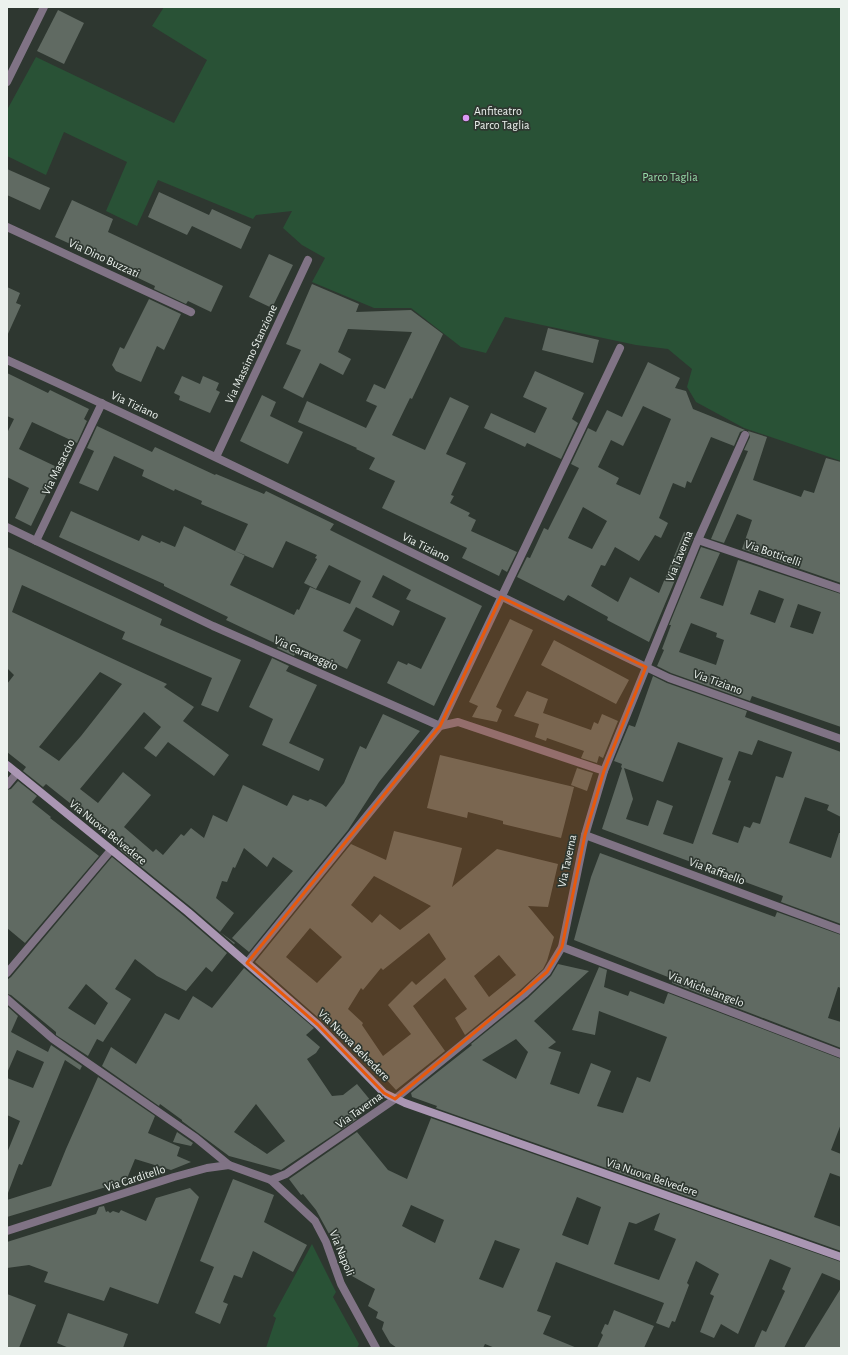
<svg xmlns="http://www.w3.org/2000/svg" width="848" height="1355" viewBox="0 0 848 1355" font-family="'Alegreya Sans',sans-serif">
	<rect width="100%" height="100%" fill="#2e3730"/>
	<g fill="#295236">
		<path d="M164,7H841V461L744,428L696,402L687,387L692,369L668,349L636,345L505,317L486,353L461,347L411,308H374L312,282L325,258L302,245L283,228L292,211L256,215L253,219L158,180L137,226L106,211L127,162L64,132L46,175L7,156V110L36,57L174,123L207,60L152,26Z"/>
		<path d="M312,1244L336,1292L333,1297L359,1344L357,1348H266L276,1318L273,1316Z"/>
	</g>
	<g fill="#606a62" fill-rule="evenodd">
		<path d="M58,10L84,23L64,64L37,51Z"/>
		<path d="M7,169L50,188L40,210L7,195Z"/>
		<path d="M159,192L209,215L212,209L251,227L241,249L192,226L187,235L148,217Z"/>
		<path d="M72,200L113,219L108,232L223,286L211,312L188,301L186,304L154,289L155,286L111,265L112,263L55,237Z"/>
		<path d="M269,254L293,265L272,308L249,297Z"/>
		<path d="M312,284L359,304L356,312L411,310L443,334L412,399L410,398L392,435L425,450L450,397L469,406L446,454L466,463L451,495L454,496L450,503L470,513L468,516L476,520L471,531L517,552L507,572L502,569L499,576L462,558L467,548L382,508L395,481L369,469L375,458L356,449L357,448L298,422L307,401L366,428L377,406L366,401L374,384L385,389L412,332L348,329L338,352L351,359L343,375L320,363L303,398L283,388L301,350L286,344Z"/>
		<path d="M7,287L20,293L16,303L21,305L7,336Z"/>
		<path d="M149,299L181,314L164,350L157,346L141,382L116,371L112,365L120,347L124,349Z"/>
		<path d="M548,328L599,340L593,363L542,350Z"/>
		<path d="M648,362L680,378L675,388L686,391L693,409L745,430L740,432L734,446L711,437L691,483L687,481L685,488L673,483L659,518L668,523L661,538L655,535L639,561L615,547L605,566L601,565L591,586L618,602L630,577L659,593L684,532L693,537L649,642L607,620L608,617L568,595L564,601L517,577L527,557L530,558L544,528L548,530L579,468L571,464L588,428L596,432L607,410L622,417ZM643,406L671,419L640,495L616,484L619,478L598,467L611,440L623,446ZM583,507L607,521L592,549L568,538Z"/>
		<path d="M535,371L584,393L572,419L578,423L561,459L527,443L525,447L484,428L491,413L535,433L547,408L523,397Z"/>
		<path d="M7,373L48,393L50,390L89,409L84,419L87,421L77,443L32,422L19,449L59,468L31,526L15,518L29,488L7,477V433L14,419L7,416Z"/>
		<path d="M182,376L200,384L203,376L219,383L216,390L220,392L210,413L179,400L180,396L174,393Z"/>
		<path d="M262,395L276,402L270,416L303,432L288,464L240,441Z"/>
		<path d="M97,426L152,452L155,447L215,475L216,474L264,494L266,491L334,524L330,530L482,606L434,706L387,683L398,661L407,665L408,663L421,669L446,618L406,599L411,590L383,575L372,597L400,611L393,626L356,607L343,631L361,640L347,669L299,646L294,656L277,648L279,645L226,620L228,617L164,586V584L59,537L71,511L139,541L142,535L160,543L161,541L175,547L184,526L235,551L248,524L201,504L202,501L175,489L174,491L142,476L144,470L114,456L98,491L79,483L94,451L87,448ZM286,541L317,555L315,558L317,559L304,583L316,589L329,565L361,581L350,604L310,587L299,610L297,609L294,615L230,585L245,555L235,551L273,568Z"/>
		<path d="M748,431L767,437L753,480L801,497L804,490L814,493L826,458L841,462V583L742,549L752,520L737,514L724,543L711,539L748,451L744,450L750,437Z"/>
		<path d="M7,547L162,619L160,625L241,660L218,712L201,705L212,678L122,639L125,632L22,585L12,612L167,684L164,687L194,707L183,721L229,755L214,776L168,742L156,757L144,748L161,727L144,712L80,789L98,803L123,772L151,795L124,827L153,852L156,849L163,855L181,834L184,836L191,828L204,838L213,815L227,822L243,785L287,806L293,795L308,801L310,799L322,804L326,807L344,783L360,746L366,749L383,714L420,731L379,782L348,830L249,952L232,938L293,871L273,857L267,867L244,848L235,868L233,867L227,882L222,881L216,898L234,913L220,932L235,943L234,944L192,908L118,848L121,845L100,827L46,784L43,787L23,771L26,767L7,752V684L14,675L7,668ZM100,672L122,684L81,736L59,761L39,747Z"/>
		<path d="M701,547L720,553L700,598L723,606L738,560L841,594V727L752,696L750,701L671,673L657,666L664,650L662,649L671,625H669ZM759,590L784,599L775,623L750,614ZM798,604L821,612L813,634L790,627ZM691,623L717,633L716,637L724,640L716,665L679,652Z"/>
		<path d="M510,619L533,630L496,707L502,710L497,722L472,717L478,706L469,702Z"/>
		<path d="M554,640L629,680L616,704L541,665Z"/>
		<path d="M272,658L289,666L286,671L317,685L289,743L324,759L319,771L262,745L273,719L249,707Z"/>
		<path d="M653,676L667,683L747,711L745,717L841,752V817L827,810L829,805L805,797L789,843L831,858L839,833H841V924L781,902L783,896L602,829L622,768L621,767L622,764L614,761L629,725L635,727ZM758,740L792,752L783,778L776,776L760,824L753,822L750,828L744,826L738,843L712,834L731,781L728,780L739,751L752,755ZM678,742L723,758L693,844L663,834L673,806L657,800L648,826L626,819L633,799L624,768L663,782Z"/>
		<path d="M527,691L548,699L543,713L591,730L594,722L598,724L602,714L618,721L603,758L599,756L597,763L581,758L584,751L547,738L546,741L535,737L539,724L514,716Z"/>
		<path d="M440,755L574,787L561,838L503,824V821L468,812L467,818L427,808Z"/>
		<path d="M577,768L593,773L587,791L571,785Z"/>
		<path d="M18,781L37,796L32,802L51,817L50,818L99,856L25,943L7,928V790L11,789Z"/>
		<path d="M394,831L462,848L452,887L497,849L558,864L548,907L528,906L554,937L547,961L543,969L520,990L465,1035L455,1018L467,1009L445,978L413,1006L445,1051L396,1090L359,1050L324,1019L322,1021L255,962L351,844L386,860ZM374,876L431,906L400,930L380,914L372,923L351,905ZM310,928L342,957L317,983L286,957ZM429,933L446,959L416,985L412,981L388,1005L411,1034L383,1056L362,1025L363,1023L348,1009L361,988L363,990L381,968L383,970ZM499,955L516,975L489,997L474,976Z"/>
		<path d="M600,853L775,917L777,912L841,935V988L838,987L828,1018L841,1022V1048L672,983L673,979L574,940L591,877Z"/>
		<path d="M112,857L184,916L227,953L212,972L206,967L186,991L157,976L135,959L115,989L131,999L103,1042L97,1039L88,1056L56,1035V1032L11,995L7,994V980L11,977ZM86,984L108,1003L95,1025L68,1008Z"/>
		<path d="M558,964L589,971L534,1021L556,1042L548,1048L561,1052L550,1084L579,1094L591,1063L611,1071L597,1106L623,1113L637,1077L650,1082L667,1037L599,1011L595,1035L572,1030L599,967L607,970L604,987L628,996L630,991L664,1004L668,993L841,1059V1124L831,1150L841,1154V1177L830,1173L814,1217L841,1227V1251L436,1108L437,1106L412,1097L411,1093L472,1045L471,1044L528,998L551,976ZM516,1039L528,1052L516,1079L482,1060Z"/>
		<path d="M244,968L314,1028L306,1035L320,1047L316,1053L307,1059L332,1096L343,1095L357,1084L371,1101L353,1114L357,1119L281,1170L229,1156L182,1121V1120L160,1104L159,1106L102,1066L111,1047L136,1064L165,1013L179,1020L193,996L212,1008ZM256,1104L285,1141L267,1154L234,1132Z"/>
		<path d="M7,1006L18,1016L11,1032L48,1052L51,1045L82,1066L80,1070L65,1060L22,1165L19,1164L8,1193H7V1153L20,1121L7,1115V1078L33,1088L44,1062L17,1050L7,1073Z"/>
		<path d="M98,1077L155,1116L148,1133L180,1147L177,1156L191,1162L171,1170L135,1159L126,1181L7,1217V1200L51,1186L66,1149Z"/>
		<path d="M431,1118L841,1262V1281L822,1273L784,1348H754L762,1330L766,1332L785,1291L782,1289L791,1268L770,1259L738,1334L721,1324L714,1338L700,1332L714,1296L710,1294L719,1274L696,1261L687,1283L689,1285L675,1322L672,1321L669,1328L656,1323L664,1303L556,1262L537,1311L551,1316L543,1334L577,1348H495L485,1344L483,1348H397L390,1343L382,1329L384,1322L376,1318L378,1312L368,1306L375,1289L352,1276L316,1210L303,1194L301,1195L289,1179L357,1132L388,1170L407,1179ZM577,1197L601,1207L588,1245L562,1235ZM411,1205L444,1220L435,1243L402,1226ZM660,1213L654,1230L676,1239L659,1280L614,1264L629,1222L636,1224ZM495,1240L520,1249L503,1288L479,1279Z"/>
		<path d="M177,1132L193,1143L191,1146L173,1142Z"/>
		<path d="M233,1179L274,1195L264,1222L307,1245L293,1272L253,1251L242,1278L234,1275L223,1302L228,1304L220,1324L195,1313L214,1267L200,1261Z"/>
		<path d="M190,1188L199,1197L158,1304L110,1287L104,1301L44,1282L48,1272L29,1265L7,1268V1242L96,1214L99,1207L104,1206L106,1212L108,1211L110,1213L113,1211L119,1213L121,1210L146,1221L156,1198Z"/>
		<path d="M841,1288V1348H804Z"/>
		<path d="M7,1294L36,1305L19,1348H7Z"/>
		<path d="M614,1310L654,1326L644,1348H597L603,1335L601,1333L605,1324L608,1325Z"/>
		<path d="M68,1313L128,1334L123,1348H69L57,1343Z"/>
	</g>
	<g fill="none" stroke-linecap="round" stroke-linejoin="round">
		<g stroke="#807385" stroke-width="8">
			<path d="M7,82L44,7"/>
			<path d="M7,227L191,312"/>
			<path d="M7,360C222,457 433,564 646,667L669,678L841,739"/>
			<path d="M216,457L308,260"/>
			<path d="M7,527L213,626L440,726L458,722L604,771"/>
			<path d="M698,540L841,589"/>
			<path d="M36,541L102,403"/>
			<path d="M7,785L17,773"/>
			<path d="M585,835L841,930"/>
			<path d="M562,947L841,1054"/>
			<path d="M247,963L440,726L620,348"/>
			<path d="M7,973L111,850"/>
			<path d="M7,999L53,1039L196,1138L229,1165"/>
			<path d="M271,1180L286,1174L395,1099L524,994L547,972L562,947L585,835L604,771L698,540L745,435"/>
			<path d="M7,1231L174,1177L207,1168L229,1165L271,1180L315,1221L326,1242L341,1284L376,1348"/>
		</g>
		<path stroke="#aa96b3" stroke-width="8" d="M7,765L188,912L247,963L318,1025L384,1093L405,1103L841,1257"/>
	</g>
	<path fill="#e8590c" fill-opacity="0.2" stroke="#e8590c" stroke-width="3" stroke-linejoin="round" d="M501,597L646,667L604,771L585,835L562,947L547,972L395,1099L384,1093L318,1025L247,963L440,726Z"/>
	<circle fill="#db99f5" stroke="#2e3730" stroke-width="1.5" cx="466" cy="118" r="4"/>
	<g text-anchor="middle" stroke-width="3.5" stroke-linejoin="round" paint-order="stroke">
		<g font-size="12" fill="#ecf2ee" stroke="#2e3730" text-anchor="start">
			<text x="474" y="115">Anfiteatro<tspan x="474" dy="14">Parco Taglia</tspan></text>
		</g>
		<g font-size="12" fill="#98deab" stroke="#2e3730">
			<text x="670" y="181">Parco Taglia</text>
		</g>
		<g font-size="12" fill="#ecf2ee" stroke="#2e3730">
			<text transform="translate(104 258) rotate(25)" y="4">Via Dino Buzzati</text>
			<text transform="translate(251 354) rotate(-65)" y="4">Via Massimo Stanzione</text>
			<text transform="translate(135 405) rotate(25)" y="4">Via Tiziano</text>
			<text transform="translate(58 467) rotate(-64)" y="4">Via Masaccio</text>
			<text transform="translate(426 547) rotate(26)" y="4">Via Tiziano</text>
			<text transform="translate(773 553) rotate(19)" y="4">Via Botticelli</text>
			<text transform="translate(679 556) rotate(-68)" y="4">Via Taverna</text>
			<text transform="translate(306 653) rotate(24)" y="4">Via Caravaggio</text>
			<text transform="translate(718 682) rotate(20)" y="4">Via Tiziano</text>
			<text transform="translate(108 832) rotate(39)" y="4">Via Nuova Belvedere</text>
			<text transform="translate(567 861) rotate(-78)" y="4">Via Taverna</text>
			<text transform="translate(717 871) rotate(20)" y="4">Via Raffaello</text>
			<text transform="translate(706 989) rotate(21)" y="4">Via Michelangelo</text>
			<text transform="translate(354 1045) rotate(45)" y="4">Via Nuova Belvedere</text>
			<text transform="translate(359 1110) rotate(-35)" y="4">Via Taverna</text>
			<text transform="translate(652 1177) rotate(19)" y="4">Via Nuova Belvedere</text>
			<text transform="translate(135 1178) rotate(-18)" y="4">Via Carditello</text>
			<text transform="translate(342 1253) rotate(68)" y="4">Via Napoli</text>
		</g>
	</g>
	<rect width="848" height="1355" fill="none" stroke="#ecf2ee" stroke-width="16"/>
</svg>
